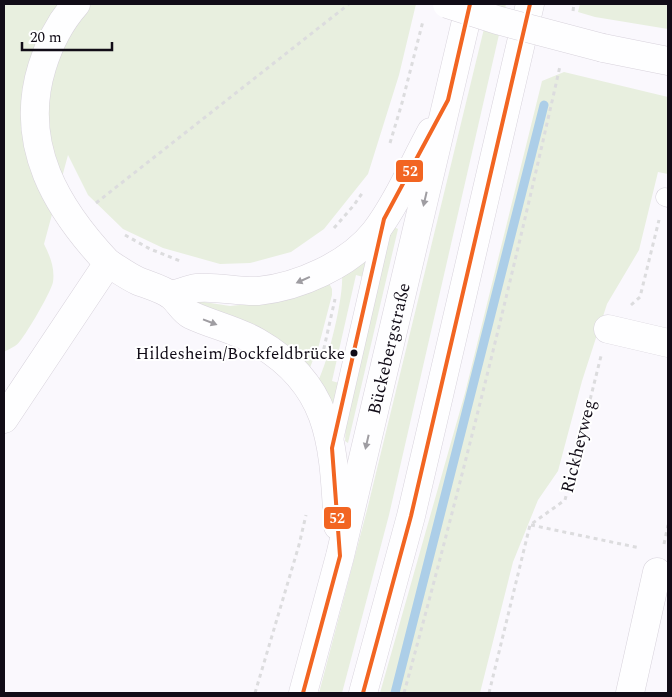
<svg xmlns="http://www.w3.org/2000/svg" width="672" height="697" viewBox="0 0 672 697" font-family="Spectral,serif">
	<rect width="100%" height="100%" fill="#faf8fd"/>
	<g fill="#e8efdf">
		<path d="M4,4H416L399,75L368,174L324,229L291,252L250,263L220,264L163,248L123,229L88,195L68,155L44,244C50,256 55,268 53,282C51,292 27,333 20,341C17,346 9,349 4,352Z"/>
		<path d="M490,4H506L389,515L342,693H319L367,510Z"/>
		<path d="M580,4H668V29L595,17L578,12Z"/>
		<path d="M564,72L668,97V174L658,172L639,250L607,304L582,381L558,471L538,500L513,562L480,693H380L465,393L542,81Z"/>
		<path d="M394,227L398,229L348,443L345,441L346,420L381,262L391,232Z"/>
		<path d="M368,257L363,277L356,275L332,381L339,383L333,407L318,381C328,362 344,296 342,275Z"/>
		<path d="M329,283L332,289V295L319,345L309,370L191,300L230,306L285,300Z"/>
	</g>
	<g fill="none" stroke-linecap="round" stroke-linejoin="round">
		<path stroke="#accee8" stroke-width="9" d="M395,693L544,105"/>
		<defs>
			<g id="service">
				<path d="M665,197L668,198"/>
				<path d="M334,440L383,226"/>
			</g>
			<g id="minor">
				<path d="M608,329L668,343"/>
				<path d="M4,419L108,263"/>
				<path d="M630,693L657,572"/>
			</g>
			<g id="tertiary">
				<path d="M76,4C60,22 49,44 42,67C18,145 57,209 108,263"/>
				<path d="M603,48L668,61"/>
			</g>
			<g id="trunk">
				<path d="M108,263C118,269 127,276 138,281C148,285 163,289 172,296C179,302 183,311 191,315C212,325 237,330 257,342C334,386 333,448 338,526"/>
				<path d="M171,295C180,293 189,289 197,288C217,286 238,292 258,291C298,287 349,265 375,232C397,203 413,165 431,132"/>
				<path id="s1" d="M303,693L340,556L470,4"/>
				<path d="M363,693L411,516L530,4"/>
			</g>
		</defs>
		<use href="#service" stroke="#d8d3dc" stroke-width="19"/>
		<use href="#minor" stroke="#d8d3dc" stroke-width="29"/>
		<use href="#tertiary" stroke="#d8d3dc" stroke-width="29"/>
		<use href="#trunk" stroke="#d8d3dc" stroke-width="29"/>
		<g stroke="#dcdcde" stroke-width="3" stroke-dasharray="4 4" stroke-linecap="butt">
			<path d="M573,11L574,4"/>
			<path d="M390,143L402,103L423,21"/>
			<path d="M96,203L349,4"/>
			<path d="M334,228L354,205L363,192"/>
			<path d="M125,235L150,249L180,261"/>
			<path d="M631,305L640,297L659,220"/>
			<path d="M322,357L335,299"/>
			<path d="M531,525L640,548"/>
			<path d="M664,544L668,525"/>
			<path d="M255,693L299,545L306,515"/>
			<path d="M404,693C461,485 513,276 560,66"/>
			<path d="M489,693L530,525L565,500L601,356"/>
		</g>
		<use href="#service" stroke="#fefeff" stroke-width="18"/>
		<use href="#minor" stroke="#fefeff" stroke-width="28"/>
		<use href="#tertiary" stroke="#fefeff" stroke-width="28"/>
		<use href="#trunk" stroke="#fefeff" stroke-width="28"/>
		<defs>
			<path id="tertiary-bridge" d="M447,4L497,20L603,48"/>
		</defs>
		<use href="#tertiary-bridge" stroke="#d8d3dc" stroke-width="29" stroke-linecap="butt"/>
		<use href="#tertiary-bridge" stroke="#fefeff" stroke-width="28"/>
		<defs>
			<g id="bus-1">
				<path d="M303,693L340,556L332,448L384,219L448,100L470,4"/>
				<path d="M363,693L411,516L530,4"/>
			</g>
		</defs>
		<use href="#bus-1" stroke="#fff" stroke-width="8"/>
		<use href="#bus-1" stroke="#f26522" stroke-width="4"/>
	</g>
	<defs><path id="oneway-solid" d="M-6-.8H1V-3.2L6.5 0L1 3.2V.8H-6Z" transform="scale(1.25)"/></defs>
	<g fill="#9f9da2">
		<use href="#oneway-solid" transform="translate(425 199) rotate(103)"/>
		<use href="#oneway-solid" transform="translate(303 280) rotate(156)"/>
		<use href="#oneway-solid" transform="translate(210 322) rotate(21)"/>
		<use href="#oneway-solid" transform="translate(367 442) rotate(103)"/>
	</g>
	<circle fill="#110c17" stroke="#fff" stroke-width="2" cx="354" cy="353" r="4.5"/>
	<g text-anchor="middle" stroke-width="4" stroke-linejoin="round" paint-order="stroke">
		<g font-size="17" fill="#110c17" stroke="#fff" text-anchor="end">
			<text x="345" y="359">Hildesheim/Bockfeldbrücke</text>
		</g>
		<g font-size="18" fill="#110c17" stroke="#fff">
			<text dy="6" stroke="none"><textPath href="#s1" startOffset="355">Bückebergstraße</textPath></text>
			<text transform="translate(578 446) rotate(-76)" y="6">Rickheyweg</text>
		</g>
	</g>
	<g stroke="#fff" stroke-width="2">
		<rect x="395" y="159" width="29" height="24" rx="5" fill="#f26522"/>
		<rect x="323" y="506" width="29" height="24" rx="5" fill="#f26522"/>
	</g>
	<g font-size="14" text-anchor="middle" font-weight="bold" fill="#fff">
		<text x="410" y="176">52</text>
		<text x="337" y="523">52</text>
	</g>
	<rect width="672" height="697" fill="none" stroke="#110c17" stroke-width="10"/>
	<path d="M22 42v8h90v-8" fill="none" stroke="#110c17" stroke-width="2.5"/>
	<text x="30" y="42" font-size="15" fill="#110c17" stroke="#ffffff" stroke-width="4" paint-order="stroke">20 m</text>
</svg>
